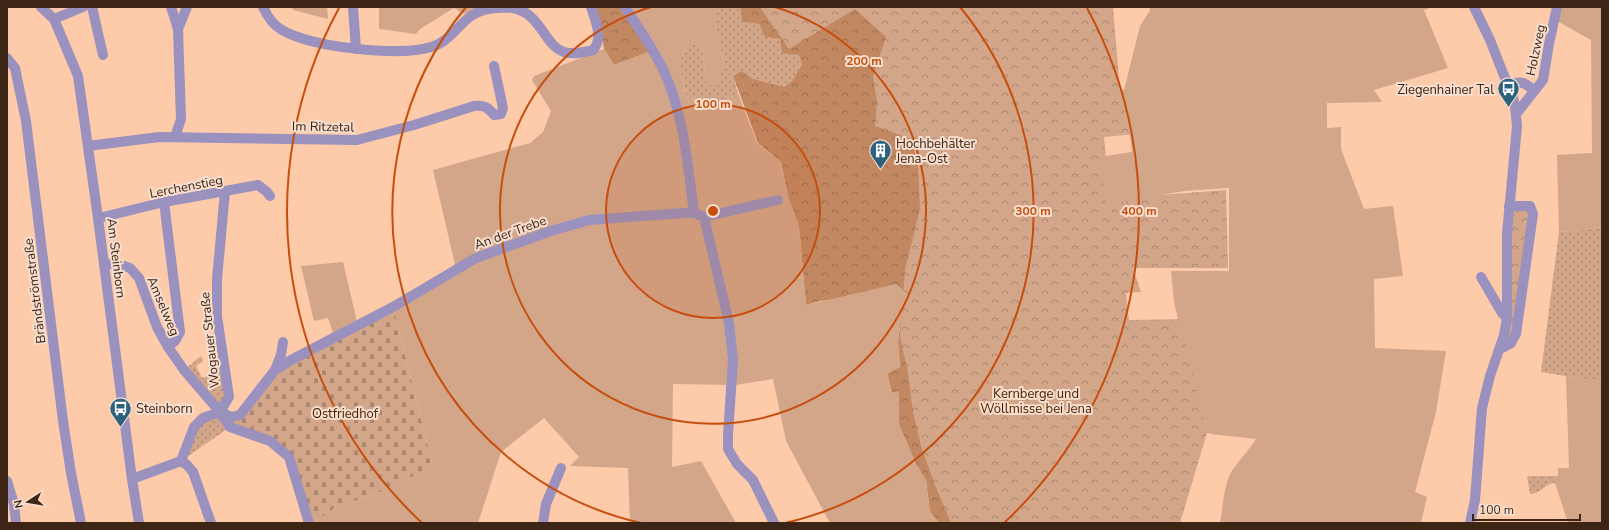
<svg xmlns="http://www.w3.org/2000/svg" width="1609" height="530" viewBox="0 0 1609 530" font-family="'Nunito Sans',sans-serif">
	<defs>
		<pattern id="grass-dots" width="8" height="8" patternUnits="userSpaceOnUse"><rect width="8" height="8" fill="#d3a68a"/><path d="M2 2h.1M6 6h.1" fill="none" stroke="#ac8770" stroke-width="1.8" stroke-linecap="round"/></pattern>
		<pattern id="forest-crowns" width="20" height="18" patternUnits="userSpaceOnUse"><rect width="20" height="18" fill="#c28862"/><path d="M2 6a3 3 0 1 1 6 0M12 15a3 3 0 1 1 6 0" fill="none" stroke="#9f6f50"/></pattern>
		<pattern id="cemetery-stones" width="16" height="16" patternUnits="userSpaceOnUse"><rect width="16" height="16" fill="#d3a68a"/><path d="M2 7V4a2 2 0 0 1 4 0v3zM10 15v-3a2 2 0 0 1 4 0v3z" fill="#ac8770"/></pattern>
		<pattern id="park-crowns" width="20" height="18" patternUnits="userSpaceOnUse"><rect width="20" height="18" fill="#d3a68a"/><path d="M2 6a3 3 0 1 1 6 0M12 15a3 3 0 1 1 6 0" fill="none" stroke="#ac8770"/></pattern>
	</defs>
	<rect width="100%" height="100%" fill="#fdcaaa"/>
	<g fill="url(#grass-dots)">
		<path d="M715,7H740V12L759,24L765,37L780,39L800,55L802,64L792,81L784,87L750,78L733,76L738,93L724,101L711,105L686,97L679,62L689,42L702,47L707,85L724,64L715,23Z"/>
		<path d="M1602,227V382L1541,372L1559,232Z"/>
		<path d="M201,356L203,361L196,366L202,378L213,374L214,376L218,374L217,372L218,371L213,362L223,361L229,397L220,412L230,427L181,461L194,427L220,412L184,370Z"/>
		<path d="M1527,476H1556L1555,483C1543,484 1543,493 1530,494Z"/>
	</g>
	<g fill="url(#forest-crowns)">
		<path d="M593,7H627L654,50L614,65L604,49L601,30Z"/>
		<path d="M740,7H1045L1070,523H939L930,512L926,480L916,464L899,425V391L892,394L887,373L900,367L898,342L904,291L820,301L806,305L799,227L788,197L781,162L758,143L733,76L741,71L750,78L784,87L792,81L802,64L799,55L782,53L780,39L765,37L759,24L742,21Z"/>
	</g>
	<path fill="url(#cemetery-stones)" d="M393,307L433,467L383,491L335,508L313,523L289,457L270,441L230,427L232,417L275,370Z"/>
	<g fill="url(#park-crowns)">
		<path d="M760,7H1113L1120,90L1176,85L1179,130L1104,137L1106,158L1136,197L1226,190L1228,268H1133L1141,292L1126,293L1129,320L1249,318L1253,437L1207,433L1180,523H951L935,485L921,446L913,412L908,373L900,337L905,270L920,209L918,163L911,139L875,126L877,102L873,77L886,37L855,9L789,49Z"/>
		<path d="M1514,210H1529L1515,333L1506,343L1510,248Z"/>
	</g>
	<g fill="#d3a68a">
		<path d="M291,7H327L328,19L293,10Z"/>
		<path d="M379,7H483L464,14L454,8L420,29L416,34L379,29Z"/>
		<path d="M627,7H715V23L724,64L717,87L707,85L702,47L689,42L679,62L686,97L711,105L724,101L738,93L757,143L781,162L788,197L799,227L806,305L896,284L904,291L898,342L900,367L887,373L891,393L899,391V425L916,464L926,480L930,512L939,523H830L786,441L773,379L735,385L673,384L672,467L701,461L736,523H630L628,468L570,466L579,457L544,418L501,452L478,523H313L335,508L383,491L433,467L393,307L456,269L433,170L530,143L543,132L551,111L532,80L534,76L604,49L614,65L654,50Z"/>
		<path d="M1149,7H1433L1424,10L1448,68L1374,90L1382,102L1327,103V128L1341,127V149L1364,209L1393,206L1403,276L1374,279L1375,348L1446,351L1436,412L1415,492L1427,497L1421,523H1220C1223,508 1224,481 1233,469C1240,459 1249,450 1256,439L1211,434L1201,413L1188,350L1179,324L1174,302L1171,271H1229V188L1184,191L1106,205L1099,157L1132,152L1124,90L1140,26L1150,10Z"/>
		<path d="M1560,7H1602V227L1559,232L1557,155L1592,153L1591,40L1557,21Z"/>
		<path d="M343,262L358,326L334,336L328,318L314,321L301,266Z"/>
		<path d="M1566,376L1602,382V523H1568L1555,483L1556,476H1558V468H1569Z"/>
	</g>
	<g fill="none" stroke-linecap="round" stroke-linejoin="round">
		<g stroke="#9a91bf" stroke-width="10">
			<path d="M41,7L54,19L78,76L98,218L132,479L139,523"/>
			<path d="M92,7L103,55"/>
			<path d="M171,7L178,29"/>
			<path d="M263,7C267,16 273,25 282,30C310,47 399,57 431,47C449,42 457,26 471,16C482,8 499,7 512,8C541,12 544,46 564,52C573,55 584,52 593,50C604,38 595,20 591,7"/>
			<path d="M353,7L356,49"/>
			<path d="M625,7C640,31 658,55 668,81C685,123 688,169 694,213"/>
			<path d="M54,19L83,7"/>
			<path d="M7,58L15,68L26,121L63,421L71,473L81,523"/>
			<path d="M1510,85C1521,80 1526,83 1534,91"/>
			<path d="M1516,114L1543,80L1549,44L1557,7"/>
			<path d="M175,137L181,119L178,29L187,7"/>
			<path d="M88,146L159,137L357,140L414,125L474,106C484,105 488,107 494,115L501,114L503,108L494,66"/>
			<path d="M164,202L180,332L175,341L168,347"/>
			<path d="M103,217L164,202L258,185L267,192L270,196"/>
			<path d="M704,217L729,323L733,360L728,435V449L737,464L753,480L774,523"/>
			<path d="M104,264H118L130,268L139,278L157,327L168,347L184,370L220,412L230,427L270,441L289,457L309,523"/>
			<path d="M1481,277L1502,313L1507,318"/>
			<path d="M1500,349L1511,343L1516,334L1533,214L1530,206H1509"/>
			<path d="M275,370L281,355L283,342"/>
			<path d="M220,412L229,397L217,316V279L225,192"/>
			<path d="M181,461L187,465L193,472L211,523"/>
			<path d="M132,479L181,461L194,427L203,418L220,412L232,417L240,415L275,370L291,360L393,307L476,258L551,231L589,220L683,213H694L704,217L778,200"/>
			<path d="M7,481L14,504L16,523"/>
			<path d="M543,523L546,504L561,468"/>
			<path d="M1470,523L1475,500L1482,408L1490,376L1504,335L1507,318V234L1517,126L1515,107L1510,85L1505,78L1490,40L1474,7"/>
		</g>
	</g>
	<circle cx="713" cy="211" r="107" fill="#c64f0e" fill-opacity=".12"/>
	<g fill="none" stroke="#c64f0e" stroke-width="2">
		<circle cx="713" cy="211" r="107"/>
		<path d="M775 7A213 213 0 1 1 651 7"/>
		<path d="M641 523A320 320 0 0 1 466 7M960 7A320 320 0 0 1 785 523"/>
		<path d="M422 523A426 426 0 0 1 339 8M1087 8A426 426 0 0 1 1004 523"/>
	</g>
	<defs>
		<symbol id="bus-pin" viewBox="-11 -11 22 30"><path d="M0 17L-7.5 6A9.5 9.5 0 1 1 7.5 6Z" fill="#2c627d" stroke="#f8dece"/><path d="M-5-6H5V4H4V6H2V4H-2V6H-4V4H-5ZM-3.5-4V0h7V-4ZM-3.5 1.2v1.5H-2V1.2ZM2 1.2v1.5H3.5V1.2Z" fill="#fff"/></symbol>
		<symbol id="building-pin" viewBox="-11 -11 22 30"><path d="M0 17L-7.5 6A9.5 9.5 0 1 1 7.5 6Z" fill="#2c627d" stroke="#f8dece"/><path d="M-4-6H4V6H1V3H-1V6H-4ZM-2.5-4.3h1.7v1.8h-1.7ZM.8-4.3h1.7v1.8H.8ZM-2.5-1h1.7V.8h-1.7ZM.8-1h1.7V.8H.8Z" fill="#fff"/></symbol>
	</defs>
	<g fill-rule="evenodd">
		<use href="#bus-pin" x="1496" y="76" width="25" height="34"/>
		<use href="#building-pin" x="868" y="138" width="25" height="34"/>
		<use href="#bus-pin" x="108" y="396" width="25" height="34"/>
	</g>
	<g text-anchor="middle" stroke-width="4" stroke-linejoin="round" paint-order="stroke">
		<g font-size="13" fill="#3c2515" stroke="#f8dece">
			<text transform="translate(1535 50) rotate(-78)" y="5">Holzweg</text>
			<text transform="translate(323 126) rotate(1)" y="5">Im Ritzetal</text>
			<text transform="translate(186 186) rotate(-11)" y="5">Lerchenstieg</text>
			<text transform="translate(510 232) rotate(-20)" y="5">An der Trebe</text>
			<text transform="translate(117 258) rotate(83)" y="5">Am Steinborn</text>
			<text transform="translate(34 291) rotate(-97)" y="5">Brändströmstraße</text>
			<text transform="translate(164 306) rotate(67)" y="5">Amselweg</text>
			<text transform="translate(209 340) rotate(-96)" y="5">Wogauer Straße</text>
		</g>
		<g font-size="13" fill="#3c2515" stroke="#f8dece" text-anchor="start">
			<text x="1494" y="94" text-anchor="end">Ziegenhainer Tal</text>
			<text x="896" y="148">Hochbehälter<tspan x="896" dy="15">Jena-Ost</tspan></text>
			<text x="136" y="413">Steinborn</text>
		</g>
		<g font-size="13" fill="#472002" stroke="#f8dece">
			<text x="1036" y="398">Kernberge und<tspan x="1036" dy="15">Wöllmisse bei Jena</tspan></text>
			<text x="345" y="418">Ostfriedhof</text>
		</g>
	</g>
	<circle cx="713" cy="211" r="6" fill="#c64f0e" stroke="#f8dece" stroke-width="2"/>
	<g font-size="12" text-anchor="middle" font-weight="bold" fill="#c64f0e" stroke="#f8dece" stroke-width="4" stroke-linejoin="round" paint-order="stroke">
		<text x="864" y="65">200 m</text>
		<text x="713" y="108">100 m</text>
		<text x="1033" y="215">300 m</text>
		<text x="1139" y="215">400 m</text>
	</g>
	<rect width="1609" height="530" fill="none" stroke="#3c2515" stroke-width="16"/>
	<g transform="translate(28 502) rotate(258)" stroke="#f8dece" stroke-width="3" paint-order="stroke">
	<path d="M0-3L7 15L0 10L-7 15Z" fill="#3c2515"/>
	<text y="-6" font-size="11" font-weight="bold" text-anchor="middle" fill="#3c2515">N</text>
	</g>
	<path d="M1473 514v6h107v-6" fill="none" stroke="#3c2515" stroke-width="2"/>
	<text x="1479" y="514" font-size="12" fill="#3c2515" stroke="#f8dece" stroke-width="3" paint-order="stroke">100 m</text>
</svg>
